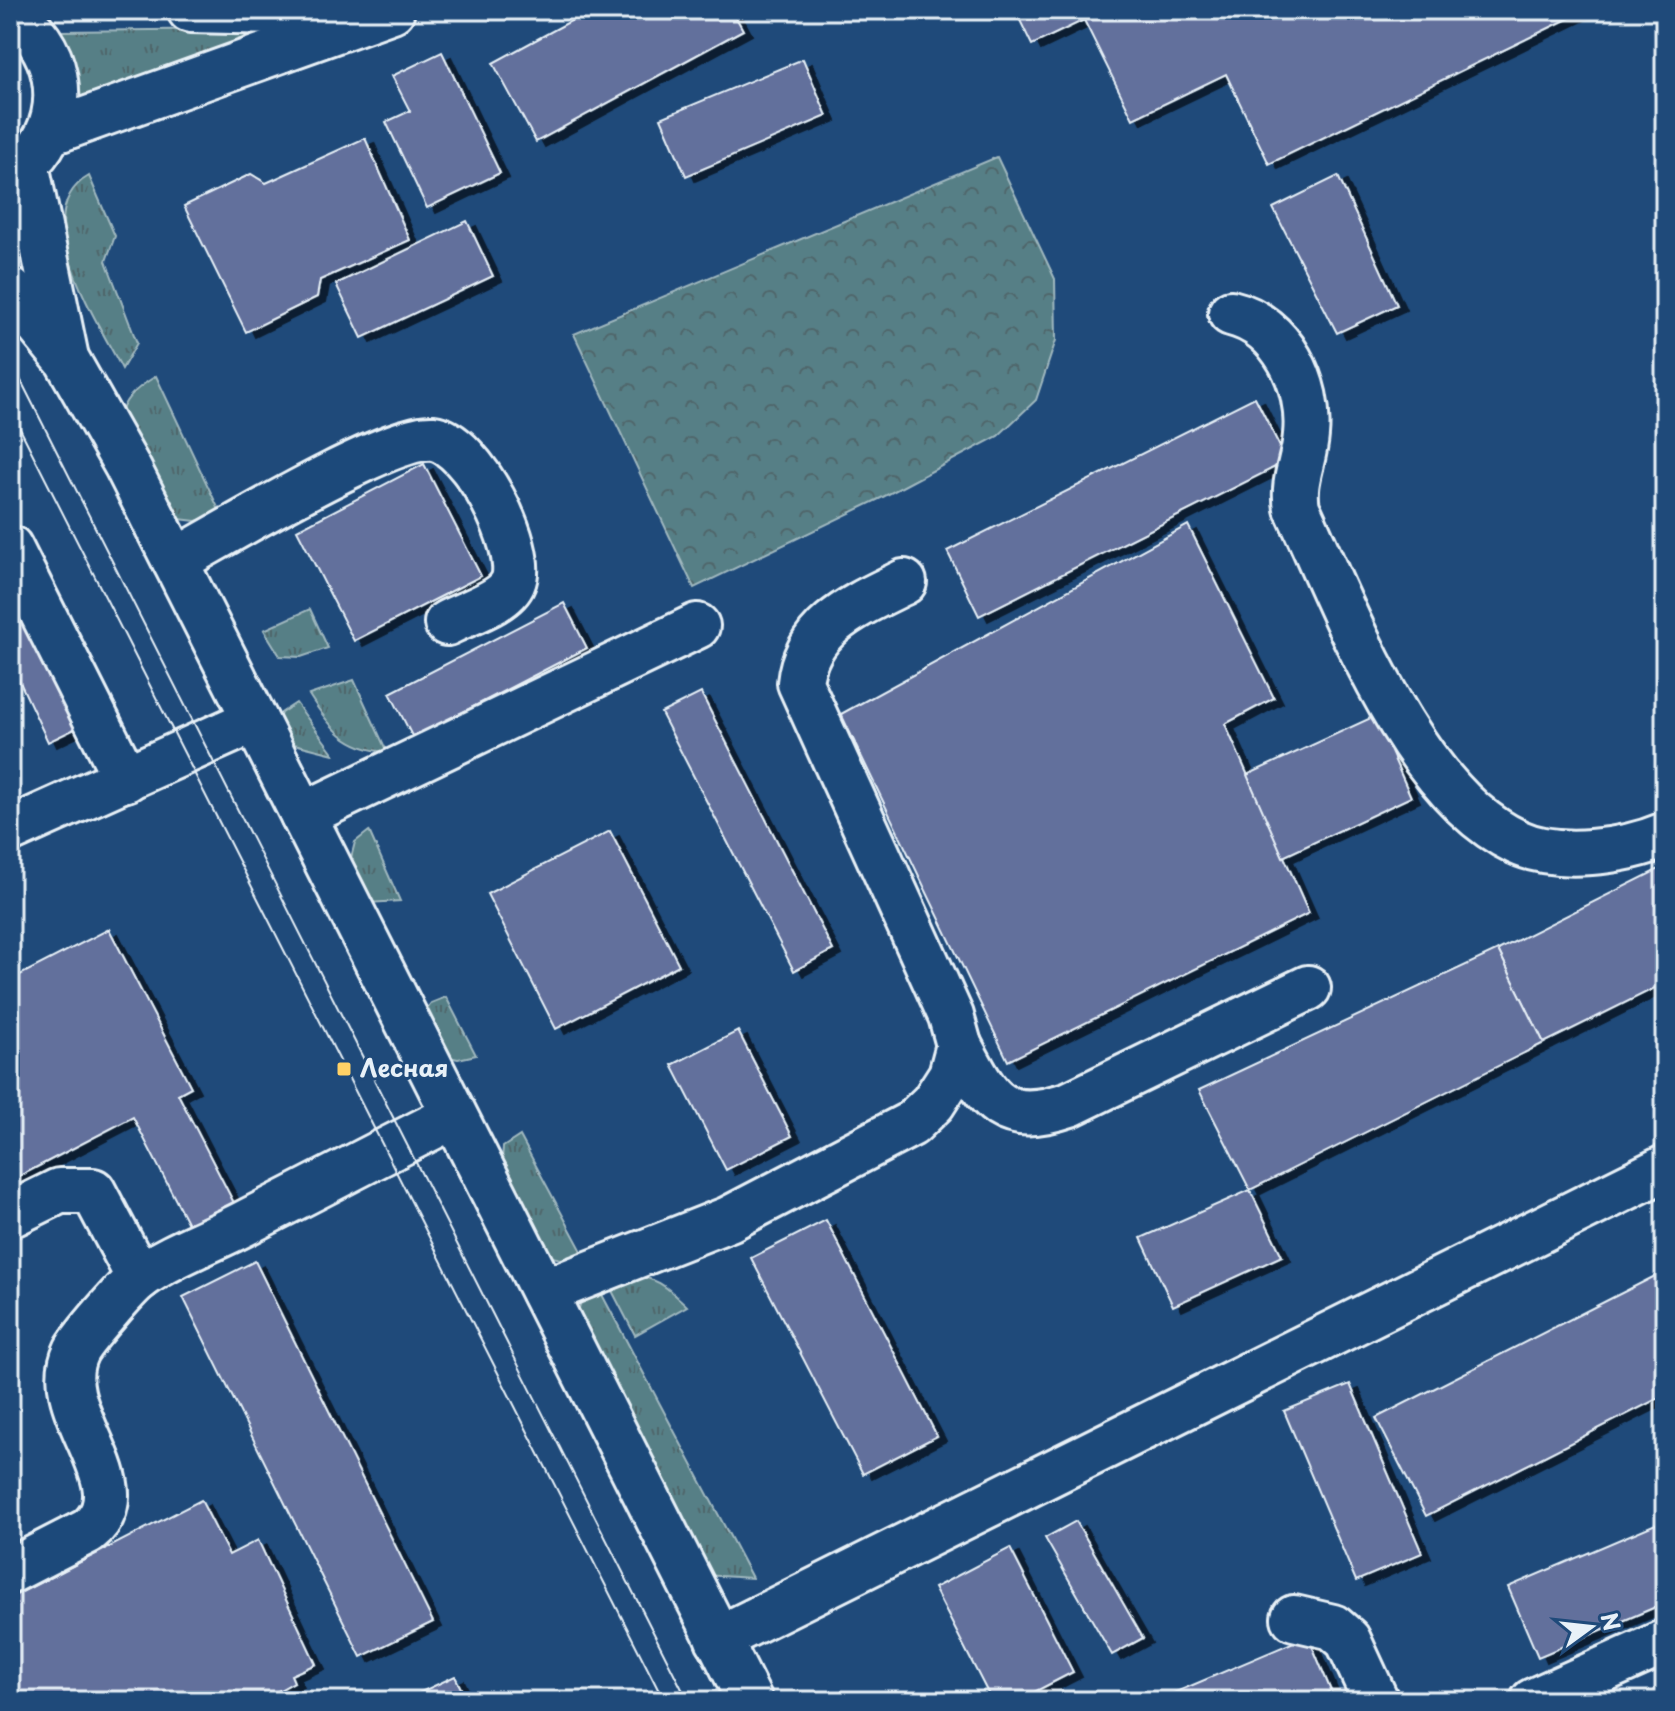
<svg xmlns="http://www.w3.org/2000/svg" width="1675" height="1711" viewBox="0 0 1675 1711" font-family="'Playpen Sans',sans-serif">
	<defs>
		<pattern id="grass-tufts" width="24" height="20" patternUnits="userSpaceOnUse" patternTransform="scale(2)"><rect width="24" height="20" fill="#577f86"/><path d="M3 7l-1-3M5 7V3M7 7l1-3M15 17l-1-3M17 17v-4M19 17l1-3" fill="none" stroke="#4f666b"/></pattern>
		<pattern id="forest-crowns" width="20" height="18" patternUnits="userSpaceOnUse" patternTransform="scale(2)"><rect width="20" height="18" fill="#577f86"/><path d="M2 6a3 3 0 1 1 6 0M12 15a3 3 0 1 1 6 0" fill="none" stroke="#4f666b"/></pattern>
		<filter id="shadow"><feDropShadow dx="9" dy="5" stdDeviation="0" flood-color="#0009"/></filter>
	</defs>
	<rect width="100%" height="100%" fill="#1f4a7a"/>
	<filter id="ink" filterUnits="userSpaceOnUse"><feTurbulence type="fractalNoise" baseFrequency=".0125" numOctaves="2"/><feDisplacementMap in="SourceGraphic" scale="16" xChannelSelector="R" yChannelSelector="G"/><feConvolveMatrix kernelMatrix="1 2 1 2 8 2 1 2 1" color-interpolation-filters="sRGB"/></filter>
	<g filter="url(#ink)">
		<g fill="url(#grass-tufts)" stroke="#a0b8bf" stroke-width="2">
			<path d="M319,28L69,114L72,60L61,31Z"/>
			<path d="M89,176L115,236L106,261L137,343L122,369C99,323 24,212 89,176Z"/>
			<path d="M156,376L221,514L196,521L179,519C165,503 155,485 144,467C117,424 106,407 156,376Z"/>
			<path d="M310,609L328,648L301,657L280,656L264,630Z"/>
			<path d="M354,680L387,752C347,749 330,728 309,695Z"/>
			<path d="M296,703L334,754L278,740L274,731L281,713Z"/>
			<path d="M369,831L400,901L367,903L348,870L355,842Z"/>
			<path d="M446,997L476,1055L458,1059L445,1056L421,1016L431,1003Z"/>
			<path d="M520,1136L583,1253L561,1259L540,1254L500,1184L503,1147Z"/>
			<path d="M627,1276C655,1275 667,1287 687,1306L635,1335L608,1283Z"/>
			<path d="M599,1289L752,1578L703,1575L574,1323L581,1302Z"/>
		</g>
		<path fill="url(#forest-crowns)" stroke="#a0b8bf" stroke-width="2" d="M997,157L1055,279L1056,340L1036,400L998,436L881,498L694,588L574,334Z"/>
		<g fill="#626f9c" stroke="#e8f1f8" stroke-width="2" filter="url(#shadow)">
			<path d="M591,10H732L743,30L536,142L493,63Z"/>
			<path d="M1015,10H1586L1269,164L1226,74L1133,119L1084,20L1032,45Z"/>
			<path d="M442,52L500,173L427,208L386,122L410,111L392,76Z"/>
			<path d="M803,59L827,116L686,176L661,118Z"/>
			<path d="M365,138L410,240L320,280L317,297L246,332L184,206L251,174L266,183Z"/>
			<path d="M1338,176L1397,305L1337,333L1273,208Z"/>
			<path d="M467,221L493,276L362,338L336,284Z"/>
			<path d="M1255,397L1287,461L979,616L947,551Z"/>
			<path d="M424,464L481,576L354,641L297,530Z"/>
			<path d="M1188,525L1274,698L1225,724L1309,913L1008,1061L841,714Z"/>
			<path d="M10,576L81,726L48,742L10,661Z"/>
			<path d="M564,603L587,648L413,738L390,693Z"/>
			<path d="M701,693L833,950L794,971L661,713Z"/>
			<path d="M1375,716L1411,797L1283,857L1247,775Z"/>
			<path d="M610,831L679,965L556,1029L487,894Z"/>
			<path d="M1663,867L1665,983L1544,1043L1498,950Z"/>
			<path d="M109,929L191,1087L178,1094L234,1203L189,1226L133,1117L10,1181V980Z"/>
			<path d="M1498,950L1544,1043L1250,1190L1199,1090Z"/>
			<path d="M738,1031L792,1136L726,1170L672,1065Z"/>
			<path d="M1250,1190L1282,1256L1173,1306L1141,1238Z"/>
			<path d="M826,1220L937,1436L863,1474L751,1258Z"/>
			<path d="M255,1261L433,1622L361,1657L183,1297Z"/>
			<path d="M1665,1271V1395L1426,1516L1376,1418Z"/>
			<path d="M1350,1384L1422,1553L1356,1581L1284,1411Z"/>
			<path d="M201,1500L229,1555L258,1540L316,1664L291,1675L294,1682L260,1701H10V1598Z"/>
			<path d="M1665,1520V1603L1538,1657L1508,1587Z"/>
			<path d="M1076,1521L1143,1638L1112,1655L1045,1538Z"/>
			<path d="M1010,1548L1073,1672L1017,1701H992L934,1588Z"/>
			<path d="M1308,1636L1331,1691L1308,1701H1155Z"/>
			<path d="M455,1676L467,1701H402Z"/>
		</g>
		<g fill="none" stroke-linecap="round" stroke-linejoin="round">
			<defs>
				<g id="minor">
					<path d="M190,10L355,14"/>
					<path d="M10,13C58,42 72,108 36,153"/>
					<path d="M49,133L392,10"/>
					<path d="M26,164L65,353"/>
					<path d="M10,290L67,360L127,466L750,1701"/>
					<path d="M1231,313C1282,325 1311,384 1306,435C1304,462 1292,481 1297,508C1344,609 1411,793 1517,842C1557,861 1625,852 1665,835"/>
					<path d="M10,548L126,779"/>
					<path d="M175,561C221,536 389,434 433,438C472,442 527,550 513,582C505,602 466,613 447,623"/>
					<path d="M303,815L697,626"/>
					<path d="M10,830L255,720"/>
					<path d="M959,1045C989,1102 1001,1127 1070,1104L1308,988"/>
					<path d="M10,1215L59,1191H93L139,1278"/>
					<path d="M544,1292L729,1219L911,1124L933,1103L951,1075L959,1045L951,1016L800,683C806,625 858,605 904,582"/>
					<path d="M10,1571L88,1531C145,1485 46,1412 76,1351C82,1339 129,1285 140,1277C170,1255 210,1241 243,1224C314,1188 384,1151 454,1116"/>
					<path d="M1294,1618L1333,1627L1348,1640L1376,1701"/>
					<path d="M718,1639L1665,1168"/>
					<path d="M1533,1701L1665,1642"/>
				</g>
			</defs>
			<use href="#minor" stroke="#e8f1f8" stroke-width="50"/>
			<use href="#minor" stroke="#1f4a7a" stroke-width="44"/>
			<g stroke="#e8f1f8" stroke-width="2">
				<path d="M10,359L688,1701"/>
				<path d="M10,409L664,1701"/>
			</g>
		</g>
	</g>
	<rect fill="#ffd166" stroke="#1f4a7a" stroke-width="3" x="336" y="1061" width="16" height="16" rx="4"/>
	<g text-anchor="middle" stroke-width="6" stroke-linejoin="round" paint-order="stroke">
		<g font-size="24" font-weight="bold" fill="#e8f1f8" stroke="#1f4a7a" text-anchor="start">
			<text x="360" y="1077">Лесная</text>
		</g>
	</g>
	<rect width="1675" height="1711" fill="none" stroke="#1f4a7a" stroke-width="40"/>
	<rect x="20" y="20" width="1635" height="1671" fill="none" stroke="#e8f1f8" stroke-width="3" filter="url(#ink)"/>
	<g transform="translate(1591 1627) rotate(75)" stroke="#1f4a7a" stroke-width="6" paint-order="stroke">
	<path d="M0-6L14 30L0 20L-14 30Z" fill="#e8f1f8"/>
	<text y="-12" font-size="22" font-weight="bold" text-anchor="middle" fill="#e8f1f8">N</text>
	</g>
</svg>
